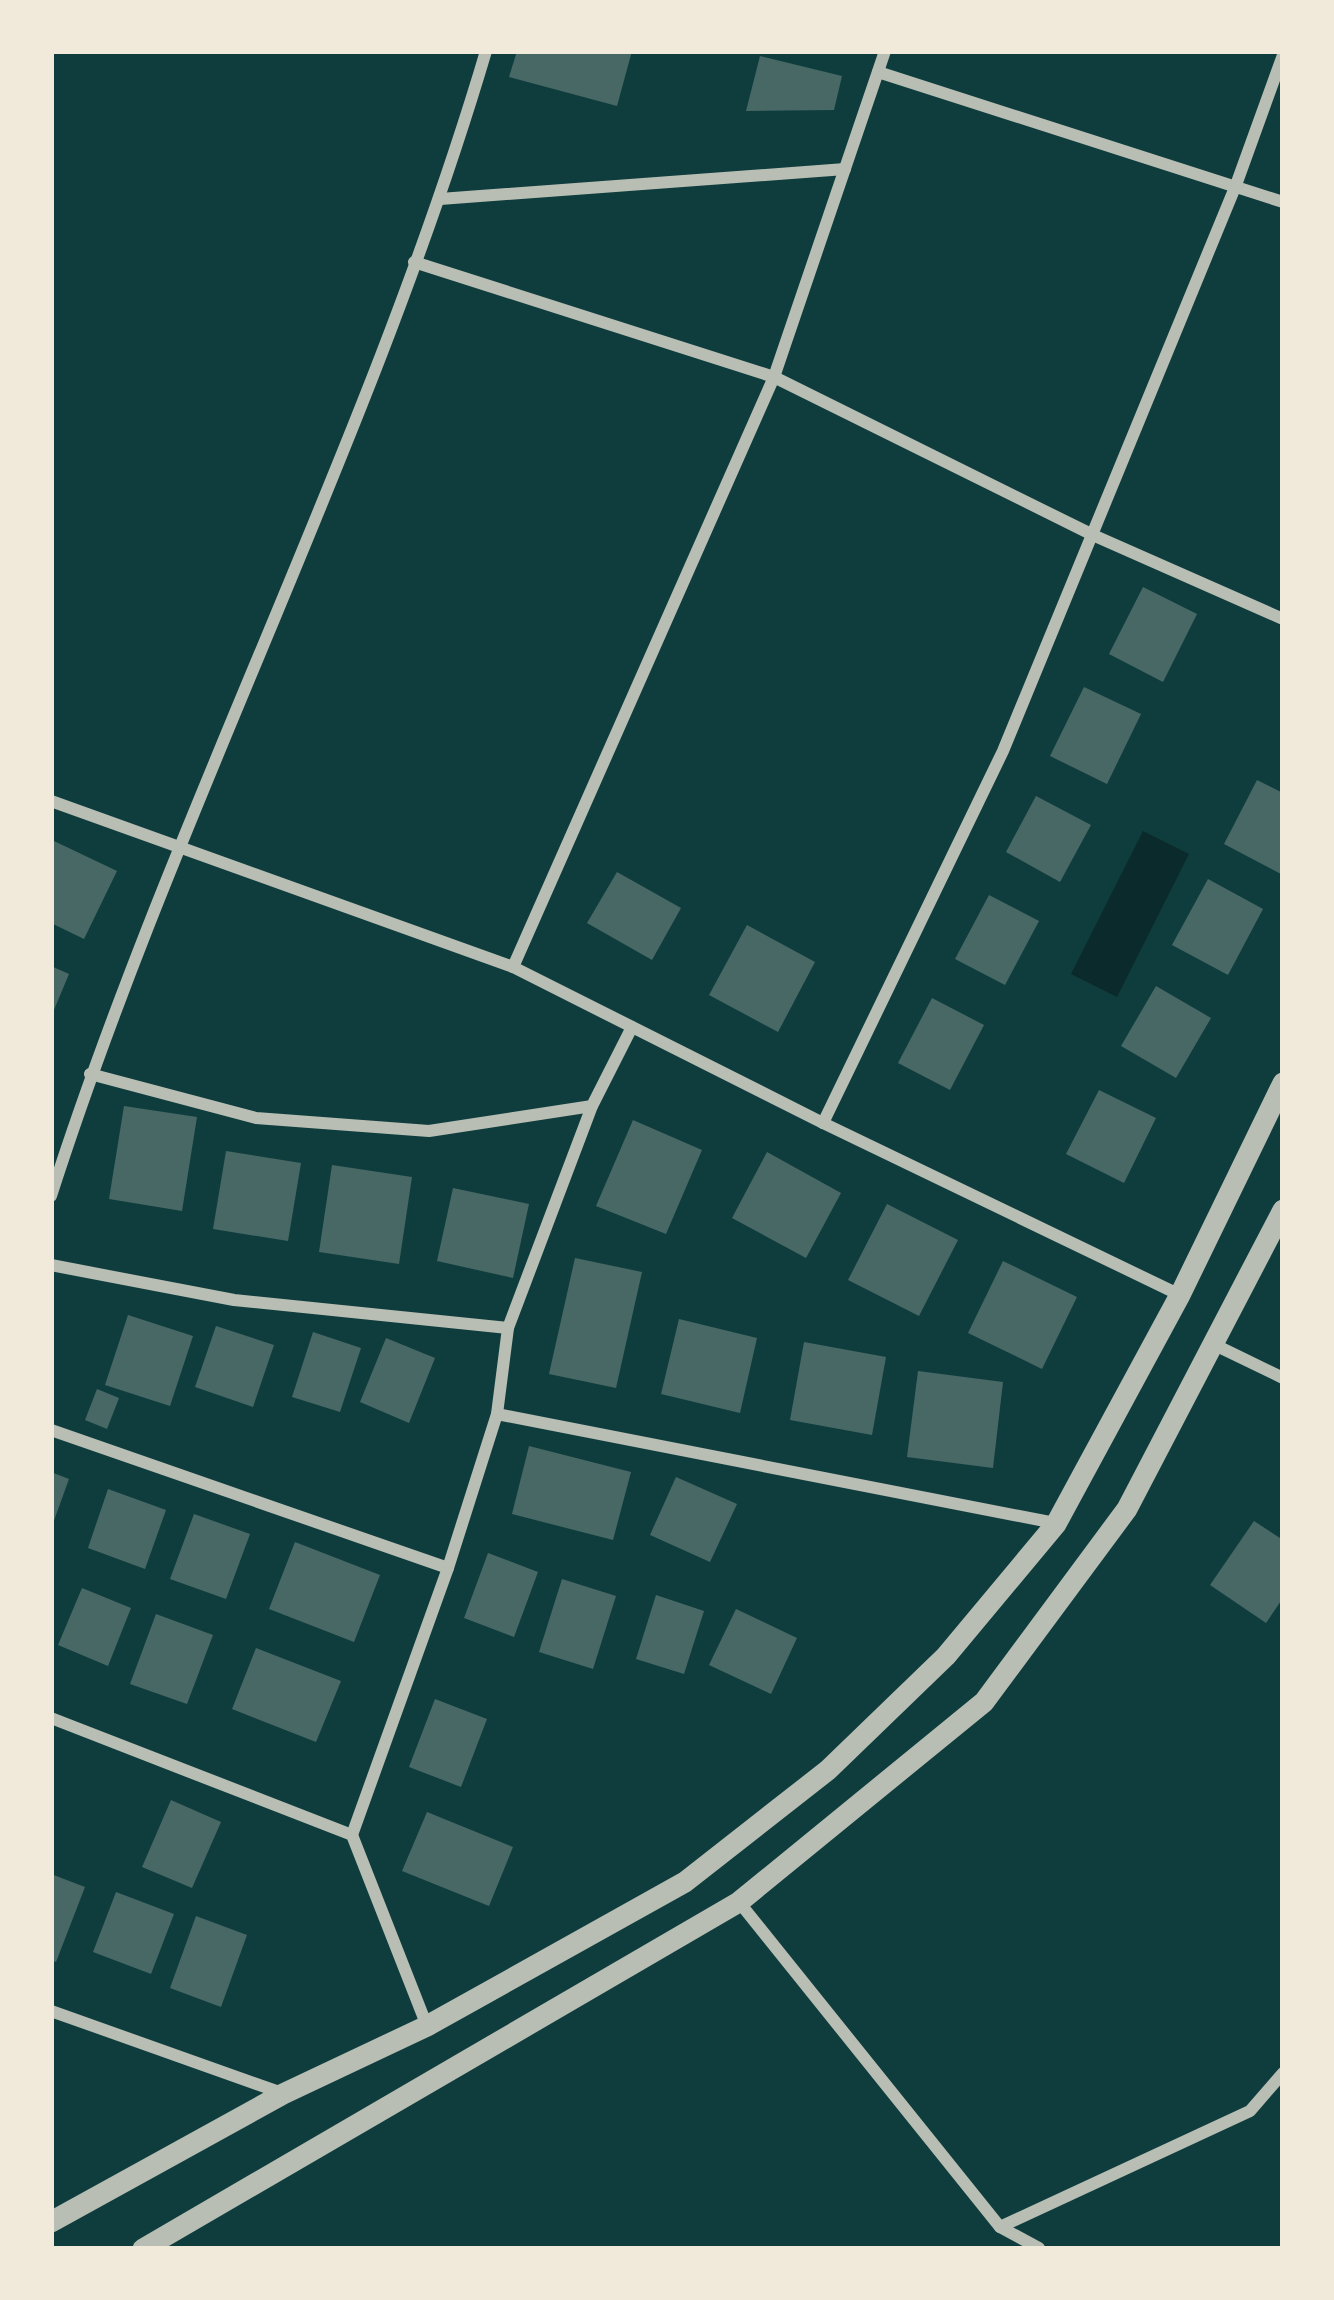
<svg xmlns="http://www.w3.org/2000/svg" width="1334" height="2300" viewBox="0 0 1334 2300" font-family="'PT Sans Narrow',sans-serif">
	<rect width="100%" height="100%" fill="#0f3d3e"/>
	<path fill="#0a2a2b" d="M1143,831L1189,854L1117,997L1071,974Z"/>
	<g fill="#486865">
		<path d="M517,51H632L617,106L509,77Z"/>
		<path d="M760,56L842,76L834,110L746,111Z"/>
		<path d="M1143,587L1197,614L1163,682L1109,654Z"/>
		<path d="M1084,687L1141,714L1107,784L1050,756Z"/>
		<path d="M1257,780L1283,793V875L1224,844Z"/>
		<path d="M1036,796L1091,825L1060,882L1006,852Z"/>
		<path d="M54,841L117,871L84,939L51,923V848Z"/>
		<path d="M617,872L681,908L652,960L587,923Z"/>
		<path d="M1208,879L1263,909L1228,975L1172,945Z"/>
		<path d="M989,895L1039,921L1005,985L955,959Z"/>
		<path d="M747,925L815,962L778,1032L709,995Z"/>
		<path d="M51,966L69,974L51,1017Z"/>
		<path d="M1156,986L1211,1018L1176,1078L1121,1046Z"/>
		<path d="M932,998L984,1025L950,1090L898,1063Z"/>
		<path d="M1099,1090L1156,1118L1124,1183L1066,1154Z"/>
		<path d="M124,1106L197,1117L182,1211L109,1199Z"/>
		<path d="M633,1120L702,1150L666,1234L596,1206Z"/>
		<path d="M226,1151L301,1163L288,1241L213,1229Z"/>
		<path d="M767,1152L841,1193L806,1258L732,1218Z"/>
		<path d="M332,1165L412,1177L399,1264L319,1252Z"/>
		<path d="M453,1188L529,1204L513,1278L437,1261Z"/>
		<path d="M887,1204L958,1240L919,1316L848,1280Z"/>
		<path d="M575,1258L642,1272L616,1388L549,1374Z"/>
		<path d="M1003,1261L1077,1297L1042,1369L968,1333Z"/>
		<path d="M128,1315L193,1336L170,1406L105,1385Z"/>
		<path d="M679,1319L757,1338L740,1413L661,1394Z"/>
		<path d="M216,1326L274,1345L253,1407L195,1387Z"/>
		<path d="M313,1332L361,1348L340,1412L292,1397Z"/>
		<path d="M386,1338L435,1358L409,1423L360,1402Z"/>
		<path d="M804,1342L886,1357L872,1435L790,1420Z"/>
		<path d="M918,1371L1003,1382L993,1468L907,1457Z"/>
		<path d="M97,1389L119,1398L107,1429L85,1420Z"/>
		<path d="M529,1446L631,1472L613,1540L512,1514Z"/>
		<path d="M51,1472L69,1479L52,1526H51Z"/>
		<path d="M676,1477L737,1504L710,1562L650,1535Z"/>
		<path d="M108,1489L166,1510L145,1569L88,1548Z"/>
		<path d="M194,1514L250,1534L226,1599L170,1579Z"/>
		<path d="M1254,1521L1283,1540V1598L1266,1623L1210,1585Z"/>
		<path d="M295,1542L380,1575L354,1642L269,1609Z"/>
		<path d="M488,1553L538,1572L514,1637L464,1618Z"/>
		<path d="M562,1579L616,1596L593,1669L539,1652Z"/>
		<path d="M82,1588L131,1608L108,1666L58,1645Z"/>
		<path d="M656,1595L704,1611L684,1674L636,1659Z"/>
		<path d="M736,1609L797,1638L771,1694L709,1665Z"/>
		<path d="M156,1614L213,1635L187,1704L130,1684Z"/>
		<path d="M256,1648L341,1681L316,1742L232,1709Z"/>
		<path d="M435,1699L487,1719L461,1787L409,1767Z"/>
		<path d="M171,1800L221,1822L192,1888L142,1867Z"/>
		<path d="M427,1812L513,1847L489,1906L402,1871Z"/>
		<path d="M51,1874L85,1887L56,1962L51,1960Z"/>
		<path d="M116,1892L174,1914L151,1974L93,1952Z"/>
		<path d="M196,1916L247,1935L221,2007L170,1988Z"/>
	</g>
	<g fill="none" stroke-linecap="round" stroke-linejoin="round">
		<g stroke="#b8beb3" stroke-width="12">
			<path d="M878,72L1283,202"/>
			<path d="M440,199L845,169"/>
			<path d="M414,262L774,377L1095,536L1283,619"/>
			<path d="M51,801L513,967L823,1123L1180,1295"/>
			<path d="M513,967L774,377L885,51"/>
			<path d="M90,1074L256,1118L429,1131L592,1106"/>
			<path d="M823,1123L1003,751L1236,185L1283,55"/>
			<path d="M51,1196C176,807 370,443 486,51"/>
			<path d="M51,1265L234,1300L508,1328"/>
			<path d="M1215,1345L1283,1378"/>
			<path d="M497,1414L1055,1523"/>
			<path d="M51,1430L448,1568"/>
			<path d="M51,1718L352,1835L427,2026"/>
			<path d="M352,1835L448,1568L497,1414L508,1328L592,1106L632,1027"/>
			<path d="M739,1902L1000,2227L1039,2248"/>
			<path d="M51,2011L282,2093"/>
			<path d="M1000,2227L1250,2111L1283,2073"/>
		</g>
		<g stroke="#b8beb3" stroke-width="21">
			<path d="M51,2222L283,2094L427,2026L685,1882L828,1770L946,1656L1056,1524L1180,1295L1283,1083"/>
			<path d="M143,2249L739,1902L984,1702L1127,1509L1283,1210"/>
		</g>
	</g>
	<rect width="1334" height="2300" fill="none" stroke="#f1e9da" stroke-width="108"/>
</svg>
